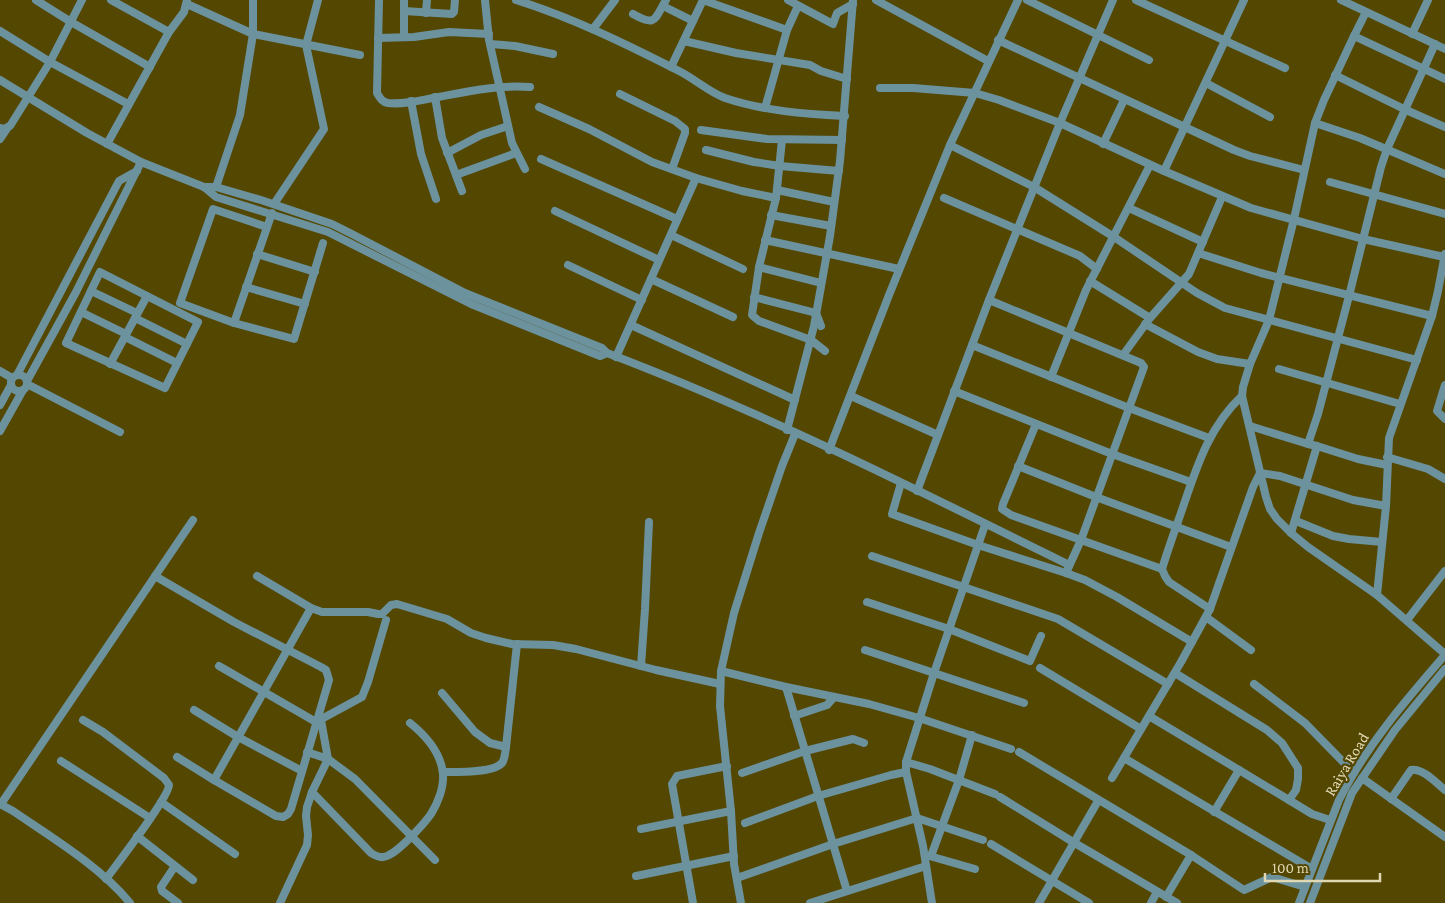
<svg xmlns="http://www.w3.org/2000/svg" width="1445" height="903" viewBox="0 0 1445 903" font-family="'Crimson Pro',serif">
	<rect width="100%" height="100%" fill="#534701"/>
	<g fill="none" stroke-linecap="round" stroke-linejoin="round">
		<g stroke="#6c929e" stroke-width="8">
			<path d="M36,0L71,22L150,67"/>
			<path d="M111,0L169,32"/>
			<path d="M379,0L377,93C380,98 382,102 388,103C404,105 422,100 438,97C470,91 497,85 530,87"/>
			<path d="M485,0L489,40L512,143L525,169"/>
			<path d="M516,0C573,18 626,44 679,71C695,79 709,92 725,98C764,111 804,114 845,116"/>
			<path d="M703,0L787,30"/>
			<path d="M788,0L833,24L837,13L853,4"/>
			<path d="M876,0L988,61"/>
			<path d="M1027,0L1149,60"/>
			<path d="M1136,0L1285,68"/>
			<path d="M1341,0L1445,49"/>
			<path d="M187,4L253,34L360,55"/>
			<path d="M663,6L693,21"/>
			<path d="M404,11L452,14L454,12L455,0"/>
			<path d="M1366,12L1354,36L1445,79"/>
			<path d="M426,13L427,0"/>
			<path d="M633,14C656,27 654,20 666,0"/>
			<path d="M593,29L615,0"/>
			<path d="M0,31L50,62L128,104"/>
			<path d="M1412,34L1428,0"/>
			<path d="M1354,36L1324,100L1315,123L1294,219L1269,320L1250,364L1243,387L1242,396L1266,497L1270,509L1277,519L1291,533L1308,547L1377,595"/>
			<path d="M404,37V0"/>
			<path d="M378,38L414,37L449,32L489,34"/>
			<path d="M998,40L1234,150L1250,156L1304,170"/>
			<path d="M684,41L736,53L810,65L821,71L847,79"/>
			<path d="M490,44L515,46L553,54"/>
			<path d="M671,67L703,0"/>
			<path d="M1335,75L1406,110L1445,127"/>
			<path d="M0,80L87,133L141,162L76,292L27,381"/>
			<path d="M1206,83L1270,117"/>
			<path d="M880,88H913L975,93L999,100L1060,123L1164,171L1251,208L1363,239L1444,257"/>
			<path d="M620,94L675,121L685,129V133L672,169"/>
			<path d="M435,97L442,138L462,191"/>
			<path d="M411,101L421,154L436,199"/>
			<path d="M539,107L589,129L652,162L696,178L742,191L776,198"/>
			<path d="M765,108L787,30L798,6"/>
			<path d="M1315,123L1360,138L1445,174"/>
			<path d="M0,128L4,129L10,126L50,62L82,0"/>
			<path d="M701,130L767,139L842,140"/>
			<path d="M0,139L8,127"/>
			<path d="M782,140L776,198L759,267L752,315L759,321L811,340L825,351"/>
			<path d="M107,144L169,32L184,12L187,0"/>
			<path d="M1103,144L1124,100"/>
			<path d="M950,145L1034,187L1114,237L1197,293L1225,308L1417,360"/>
			<path d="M706,150L754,162L780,166L839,171"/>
			<path d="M447,153L481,135L508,126"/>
			<path d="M541,159L677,219"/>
			<path d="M141,162L204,187L216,197L328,232L471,304L600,356L607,353"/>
			<path d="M1164,171L1244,0"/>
			<path d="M456,175L516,153"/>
			<path d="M1330,182L1445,214"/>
			<path d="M204,187H216L261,200L332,224L350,233L465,293L602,348L607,353C765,413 918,490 1069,565"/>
			<path d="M216,187L240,115L253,34V0"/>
			<path d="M777,190L834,202"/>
			<path d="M944,198L1080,256L1097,269"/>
			<path d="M274,204L324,129L306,45L318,0"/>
			<path d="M1129,208L1203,242"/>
			<path d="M555,211L659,260"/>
			<path d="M771,215L831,226"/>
			<path d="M267,227L213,209L180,303L234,323L294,339L323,243"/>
			<path d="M671,235L743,269"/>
			<path d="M765,240L899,269"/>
			<path d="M1198,253L1261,273L1432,316"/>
			<path d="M257,254L315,272"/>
			<path d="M1445,254L1438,291L1432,316L1389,438L1386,506L1377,595L1445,654"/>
			<path d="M568,265L642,300"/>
			<path d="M759,267L821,283"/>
			<path d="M100,272L198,322L165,388L66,343Z"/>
			<path d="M651,279L733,317"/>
			<path d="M1090,281L1150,318"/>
			<path d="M246,287L305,304"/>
			<path d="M91,291L137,313"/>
			<path d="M754,297L816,313L821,326"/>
			<path d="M989,300L1141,363L1144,367L1081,540L1066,573"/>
			<path d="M81,312L126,334"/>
			<path d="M135,318L187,344"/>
			<path d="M234,323L272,213"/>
			<path d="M1145,324L1198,352L1217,359L1250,364"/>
			<path d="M631,325L795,400"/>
			<path d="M125,337L177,363"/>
			<path d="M972,345L1129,408L1209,438"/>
			<path d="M1123,355L1150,318L1189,274L1222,197"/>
			<path d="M616,357L696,178"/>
			<path d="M110,364L147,296"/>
			<path d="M1279,369L1400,404"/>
			<path d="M0,371L12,378"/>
			<circle cx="19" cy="383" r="8"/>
			<path d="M17,375L119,181L137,171"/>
			<path d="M1051,377L1086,290L1150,165"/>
			<path d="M27,384L120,432"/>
			<path d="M1445,385L1437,411L1445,419"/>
			<path d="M954,391L1112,454L1191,482"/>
			<path d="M851,396L938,435"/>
			<path d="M0,405L11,385"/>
			<path d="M1036,424L1003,504L1002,509L1011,515L1162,569"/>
			<path d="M1250,426L1308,444"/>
			<path d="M787,430L814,326L830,236L840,161L853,0"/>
			<path d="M0,431L23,390"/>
			<path d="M1317,446L1358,459L1387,465"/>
			<path d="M829,450L889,295L950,145L1018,0"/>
			<path d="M1387,457L1428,469L1445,479"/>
			<path d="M1018,466L1096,497L1231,547"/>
			<path d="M901,483L892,514L978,545L1066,573L1085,580L1117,597L1192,642"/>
			<path d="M917,491L989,300L1060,123L1113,0"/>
			<path d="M1296,521L1333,536L1349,539L1382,542"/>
			<path d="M1291,533L1317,446L1308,444L1318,414L1349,296L1381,167L1387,149L1435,44"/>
			<path d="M872,556L1058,619L1168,684"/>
			<path d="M155,576L234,622L321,667L326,670L329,680L291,809L288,814L283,817L276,816L214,780L177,757"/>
			<path d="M257,576L311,608L322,612H368L378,614H382L391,605L397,604L447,619L471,633L486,638L512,644L553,645L576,649L656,670L720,684"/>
			<path d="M867,602L949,629L1030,661L1041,636"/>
			<path d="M1210,609L1169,582L1165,576L1162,569C1168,549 1175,530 1182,510C1196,469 1209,426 1242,396"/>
			<path d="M1206,617L1251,650"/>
			<path d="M1407,620L1445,571"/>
			<path d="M865,650L1024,703"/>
			<path d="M219,666L316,722L362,697L368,682L386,620"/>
			<path d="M641,666L645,609L649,522"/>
			<path d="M1040,668L1141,729"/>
			<path d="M721,671L786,687L869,704L919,718L1011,749"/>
			<path d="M1175,673L1267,730L1282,743L1298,768V779L1296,790L1289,800L1312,814L1330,820"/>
			<path d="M1254,684L1305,723L1354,773"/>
			<path d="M786,687L847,891"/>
			<path d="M442,693L475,732L490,743L506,747"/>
			<path d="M194,710L238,737L302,771"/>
			<path d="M794,716L827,705L834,697"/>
			<path d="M1149,716L1289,800"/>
			<path d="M83,720L103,732L164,778L169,785C169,797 117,864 106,879"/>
			<path d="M307,752L328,759L355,779L435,860"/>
			<path d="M1019,752L1191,855L1244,890L1272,877L1305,887"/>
			<path d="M1124,758L1312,869"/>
			<path d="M61,761L150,818"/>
			<path d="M906,762L930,769L995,794"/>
			<path d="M443,772C456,772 493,773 502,763C505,759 505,753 506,747L517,644"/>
			<path d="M742,773L805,751L853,739L864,743"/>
			<path d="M1112,778L1181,662L1210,609L1253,487L1260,473L1280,476L1353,500L1386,506"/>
			<path d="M1362,778L1445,837"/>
			<path d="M214,780L311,608"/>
			<path d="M312,792L371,853C377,857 383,859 389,855C400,850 424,824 431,814C438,803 444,787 443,774C441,752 425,735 410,723"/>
			<path d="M1000,797L1073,842L1177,903"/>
			<path d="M1391,799L1411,770C1423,768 1436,783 1445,790"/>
			<path d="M161,802L235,854"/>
			<path d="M0,804L13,811C51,837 101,867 130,903"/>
			<path d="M1,804L193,520"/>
			<path d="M1214,812L1239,770"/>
			<path d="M745,823L818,796L891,775L906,772"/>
			<path d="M641,829L731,811"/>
			<path d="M137,836L193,880"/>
			<path d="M991,844L1089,903"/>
			<path d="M926,855L975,869"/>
			<path d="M931,856L959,780L972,735"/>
			<path d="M175,866L161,887L162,891L178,903"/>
			<path d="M636,876L734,856"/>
			<path d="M737,878L833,844L917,818L983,840"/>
			<path d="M1166,897L1191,855"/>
			<path d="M280,903L307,845L308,835L306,816L307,807L312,792L328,759L321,720"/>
			<path d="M693,903L672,784L677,776L727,766"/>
			<path d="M741,903L734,864L731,811L720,706L721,671L734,613L759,533L782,466L795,434"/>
			<path d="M810,903L926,866"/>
			<path d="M932,903L923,846L906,772V762L934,673L985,525"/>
			<path d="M1039,903L1098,801"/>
			<path d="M1151,903L1157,892"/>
			<path d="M1299,903L1339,800C1366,746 1406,700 1445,655"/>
			<path d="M1310,903L1352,793L1395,730L1445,669"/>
		</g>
	</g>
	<g text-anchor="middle" stroke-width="4.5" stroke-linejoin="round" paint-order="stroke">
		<g font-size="16" fill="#e0d8b3" stroke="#534701">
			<text transform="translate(1346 764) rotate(-59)" y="6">Raiya Road</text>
		</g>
	</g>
	<path d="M1265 873v8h115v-8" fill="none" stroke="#e0d8b3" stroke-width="2.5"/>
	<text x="1272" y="873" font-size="15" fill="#e0d8b3" stroke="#534701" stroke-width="4" paint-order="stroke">100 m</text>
</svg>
